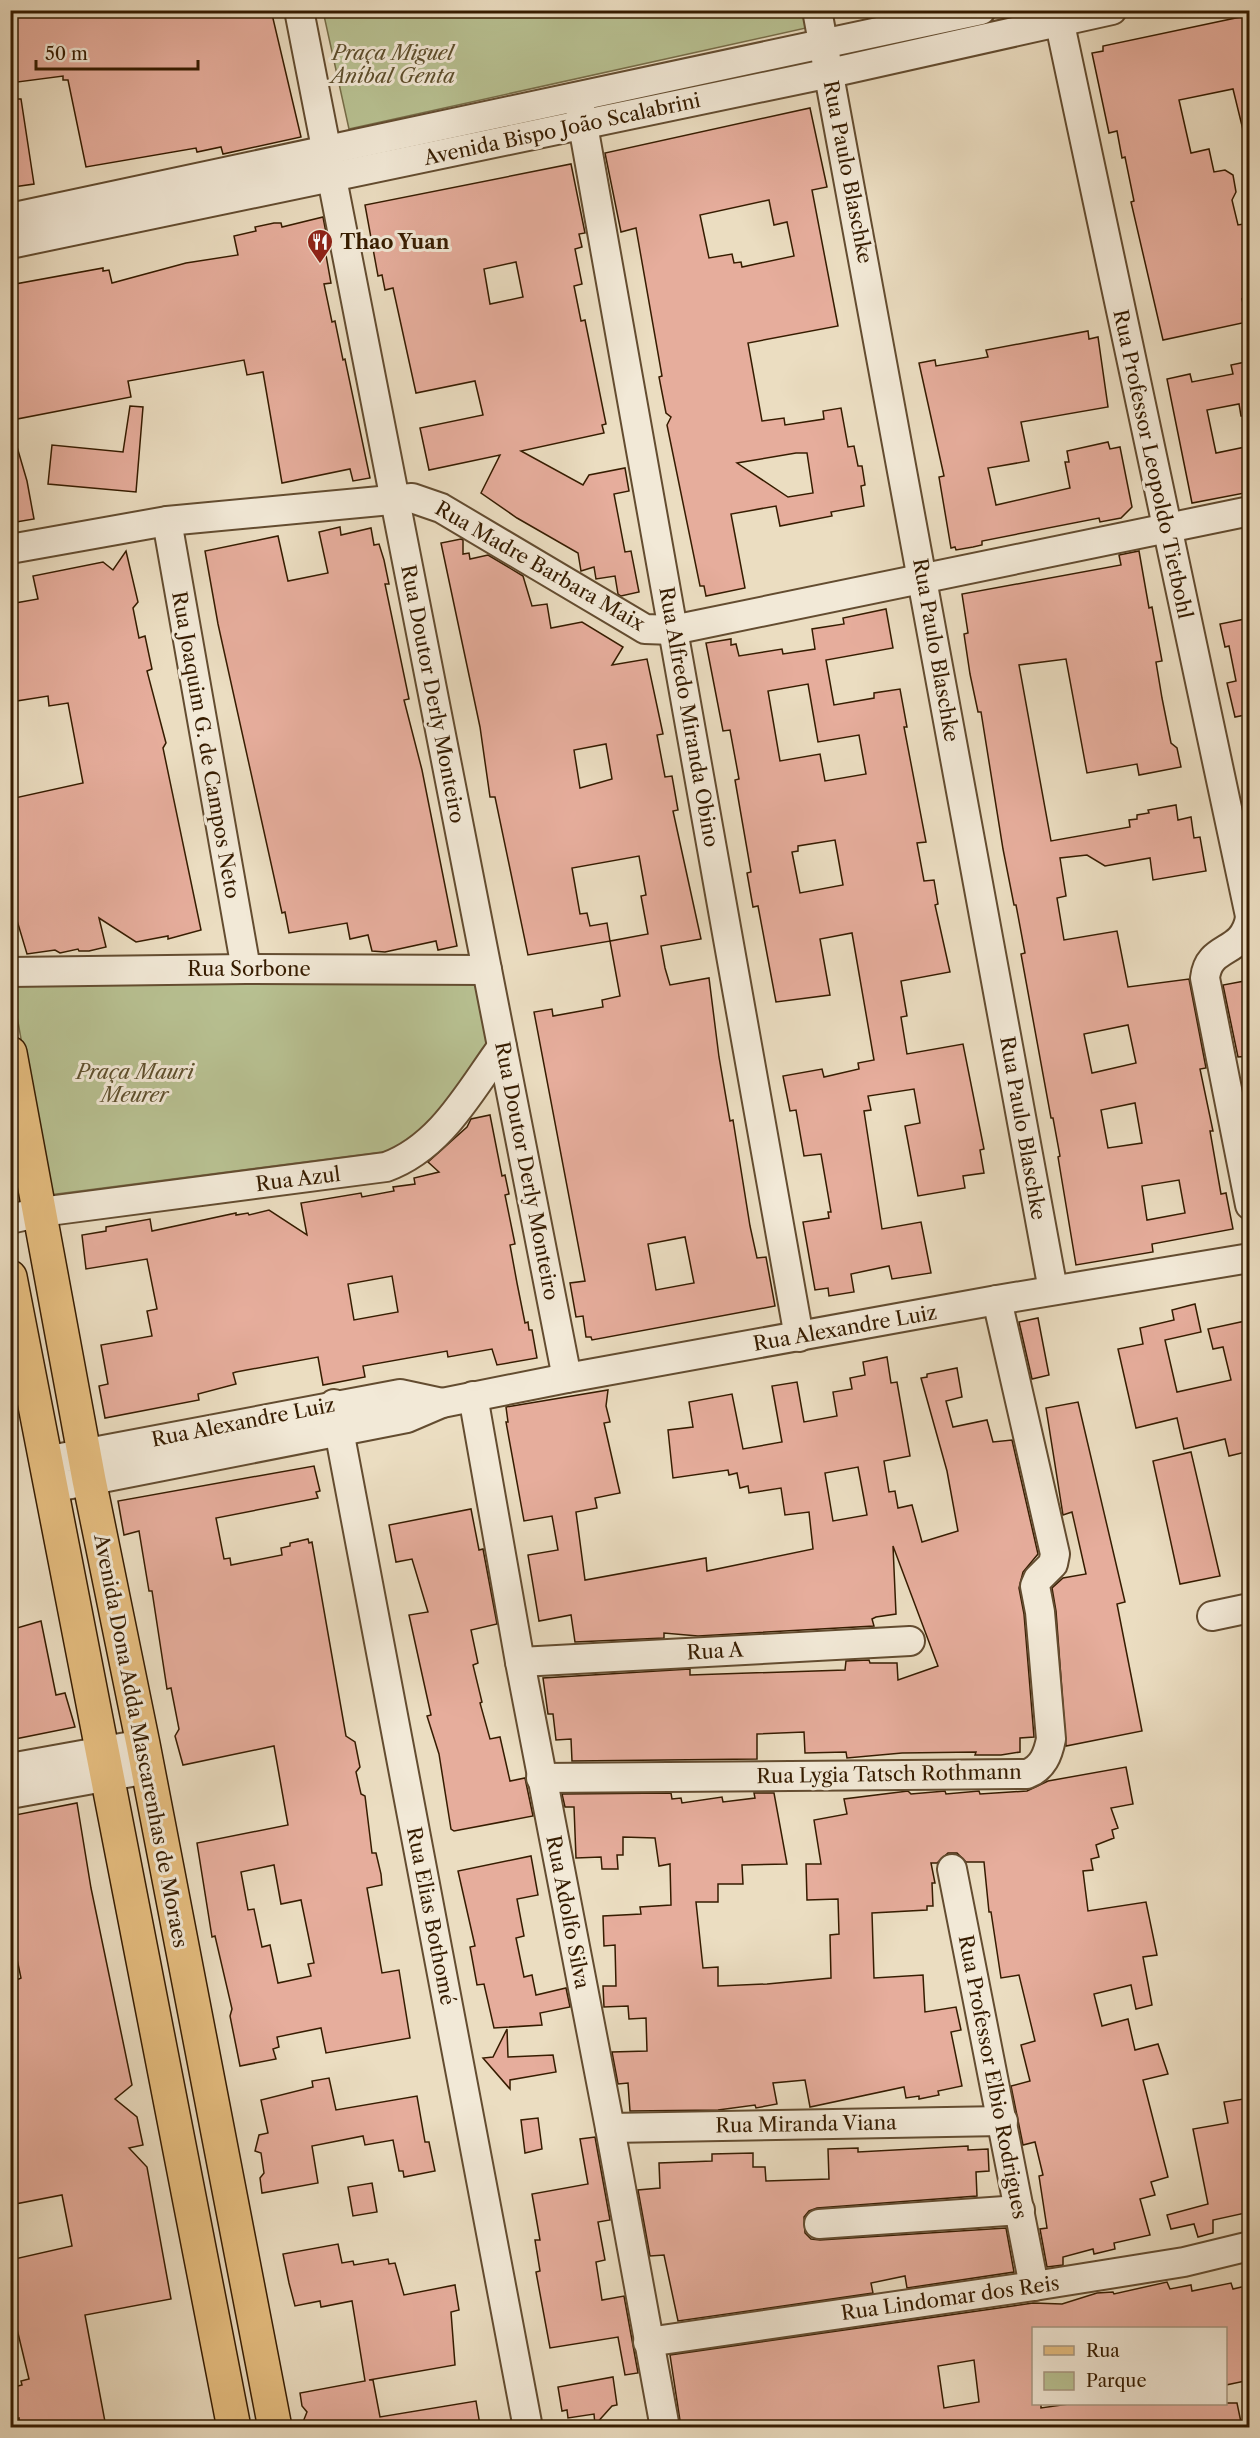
<svg xmlns="http://www.w3.org/2000/svg" width="1260" height="2438" viewBox="0 0 1260 2438" font-family="'Libre Caslon Text',serif">
	<rect width="100%" height="100%" fill="#ebddc1"/>
	<filter id="stains"><feTurbulence type="fractalNoise" baseFrequency=".00333" numOctaves="4"/><feColorMatrix values="0 0 0 0 .2 0 0 0 0 .09 0 0 0 0 .02 0 0 0 .5 -.17"/></filter>
	<radialGradient id="worn" r=".72"><stop offset=".6" stop-color="#630" stop-opacity="0"/><stop offset="1" stop-color="#630" stop-opacity=".3"/></radialGradient>
	<g fill="#b8c192" stroke="#776e49" stroke-width="1.5">
		<path d="M803,10L806,28L349,129L323,11Z"/>
		<path d="M11,983H485L497,1044L413,1148L49,1195Z"/>
	</g>
	<g fill="#e6ad9c" stroke="#361c00" stroke-width="1.5" fill-rule="evenodd">
		<path d="M54,10H271L301,137L223,154L221,147L197,152L196,148L86,167L68,80H63V76L10,83V17Z"/>
		<path d="M1250,15V129L1243,130L1233,89L1179,100L1191,153L1209,149L1214,172L1225,170L1233,175L1236,192L1232,200L1238,225L1250,223V298L1242,299L1247,322L1163,340L1131,202L1134,201L1125,157L1122,158L1117,131L1109,133L1092,53L1103,51V46Z"/>
		<path d="M10,99H21L34,184L13,187H10Z"/>
		<path d="M810,108L827,187L812,190L838,326L748,343L762,421L784,418L785,425L824,419L823,411L841,408L848,447L854,446L858,466H862L865,485L861,486L864,506L831,512L832,516L780,526L776,506L731,514L745,588L706,596L704,586H700L667,425L671,417L666,413L659,377L662,376L636,228L621,232L605,153ZM769,200L774,225L787,222L794,256L742,267L741,262L734,263L732,254L709,258L700,215ZM796,453H807L813,493L788,497L737,463Z"/>
		<path d="M571,164L585,233L579,234L582,247L575,249L582,284L574,286L581,321L585,320L606,424L602,425L604,433L521,451L583,485L589,475L625,468L629,491L614,494L625,552L631,551L639,592L621,596L618,594L615,576L596,579L594,567L581,571L578,553L517,518L481,493L500,455L429,470L420,428L483,415L475,381L416,393L393,288L385,290L382,275L378,276L365,205ZM516,262L523,297L490,304L484,269Z"/>
		<path d="M323,217L328,243L324,244L331,283L324,284L332,322L335,321L343,360L345,359L370,478L353,481L350,469L282,483L263,372L247,375L244,360L128,381L131,397L17,419L10,385V285L103,268V271L109,270L112,283L186,263L238,255L234,236L256,231L255,227L274,223H281L282,227Z"/>
		<path d="M1088,331L1089,339L1098,337L1108,407L1021,422L1029,461L988,468L996,505L1070,488L1065,462H1069L1067,451L1108,442L1110,449L1120,447L1132,507L1121,518L1100,522L1099,518L982,541V545L973,547L956,550L955,547L951,548L939,477L944,476L919,363L935,360L936,366L988,357L986,350Z"/>
		<path d="M1250,361V416H1241L1239,404L1207,410L1216,453L1250,446V492L1192,503L1167,379L1190,374L1192,382L1233,374L1231,365Z"/>
		<path d="M130,406L143,407L136,492L48,484L52,445L123,452Z"/>
		<path d="M15,440L27,481L34,519L10,523V441Z"/>
		<path d="M340,527L341,535L371,528L374,545L379,544L384,560L389,584H385L409,699L404,700L422,770L457,946L438,950L436,941L385,952L372,951L368,935L350,939L347,923L289,933L285,912L282,913L218,624L205,551L278,536L288,581L328,573L319,532Z"/>
		<path d="M461,539L463,540V554L469,553L470,559L488,555L523,576L532,606L547,604L551,628L582,622L623,647L612,665L647,659L663,734L657,735L665,777L672,776L678,810L673,811L701,939L661,946L665,968L670,985L709,978L719,1057L730,1121L733,1120L750,1226L757,1258L766,1257L775,1306L592,1340L591,1337H586L583,1316L576,1317L570,1283L585,1281L534,1012L552,1009L553,1016L603,1007L602,1000L620,996L610,941L528,955L495,797H490L480,727L441,543ZM606,744L612,779L580,788L574,750ZM639,856L646,895L641,896L648,934L610,941L607,923L590,926L587,913L580,914L572,868ZM685,1237L694,1283L656,1290L648,1244Z"/>
		<path d="M126,551L138,602L133,608L139,638L145,636L152,669L147,671L166,743L163,748L201,930L168,939V936L136,942L99,918L106,947L89,951H79L78,949L60,953L55,950L27,954L10,897V878L16,877L10,854V799L83,783L68,703L49,706L48,696L10,702V604L38,599L33,576L103,562L113,570Z"/>
		<path d="M1139,551L1149,608L1152,607L1162,661L1156,662L1162,698L1171,743L1177,748L1181,767L1139,775L1137,764L1087,773L1066,659L1019,665L1051,841L1130,827L1129,820L1137,819V815L1149,813L1148,810L1176,805L1178,820L1191,817L1194,838L1200,837L1206,871L1153,880L1150,858L1105,866L1087,855L1060,858L1066,896L1057,898L1064,940L1117,931L1128,987L1189,979L1206,1068L1200,1069L1213,1131H1210L1221,1194L1226,1193L1233,1229L1152,1244L1153,1252L1076,1265L1058,1157L1060,1156L1053,1118H1051L1021,954L1025,953L1016,905H1014L1003,849L981,712H978L970,674L964,634L968,633L962,594L1121,565L1119,555ZM1128,1025L1136,1063L1092,1073L1084,1034ZM1135,1103L1142,1143L1108,1148L1101,1110ZM1179,1180L1185,1213L1147,1220L1142,1186Z"/>
		<path d="M886,609L893,648L826,660L834,705L874,698V693L900,689L907,727H904L926,842L917,843L924,881L934,880L938,904L935,905L950,972L901,981L907,1016L901,1017L907,1054L963,1044L984,1149L980,1150L984,1173L963,1176L965,1188L918,1196L905,1126L920,1123L914,1089L868,1096L871,1110L864,1111L882,1229L921,1222L931,1273L892,1279L889,1266L851,1274L854,1292L829,1296L828,1288L815,1290L803,1222L829,1218L828,1212H831L821,1154L804,1156L796,1110L790,1111L783,1076L822,1069L824,1077L859,1069L858,1063L874,1060L852,933L820,939L830,995L776,1002L758,906L753,907L747,873L751,872L735,780L739,779L730,730L723,731L706,643L731,639V645L736,644L739,656L782,649L783,654L815,649L812,629L844,624L843,618ZM808,684L818,742L859,735L866,774L825,781L820,754L780,761L768,691ZM835,840L843,885L800,893L792,852L798,851V846Z"/>
		<path d="M1250,618V714L1235,717L1227,683L1236,681L1229,646L1225,647L1220,624Z"/>
		<path d="M1250,980V1056L1238,1057L1223,985Z"/>
		<path d="M490,1115L502,1176L505,1175L509,1194L505,1195L515,1244L510,1245L517,1283L525,1323L528,1322L529,1330H532L537,1358L497,1365L492,1349L448,1357L447,1351L363,1366L365,1377L323,1385L318,1357L236,1372L233,1373L236,1384L198,1394L199,1400L105,1418L99,1386L108,1384L101,1345L152,1336L147,1311L157,1309L147,1259L86,1269L82,1235L106,1231V1227L150,1219L152,1231L236,1213V1215L248,1213L249,1215L269,1210L307,1235L301,1203L361,1193L362,1197L394,1191L393,1187L415,1184L414,1178L439,1172L428,1162L467,1127L471,1119ZM392,1276L398,1312L354,1320L348,1284Z"/>
		<path d="M1195,1304L1201,1332L1165,1340L1177,1392L1231,1380L1223,1347L1213,1349L1208,1329L1250,1320V1451L1229,1456L1225,1439L1184,1449L1177,1418L1136,1428L1118,1349L1143,1344L1140,1328L1174,1320L1172,1310Z"/>
		<path d="M1038,1318L1049,1375L1032,1379L1019,1322Z"/>
		<path d="M887,1357L891,1383L897,1382L910,1456L884,1461L889,1492L895,1491L898,1508L912,1505L922,1542L958,1531L947,1471L921,1378L927,1377V1374L957,1368L962,1397L946,1401L953,1427L987,1420L993,1442L1012,1440L1038,1554L1023,1572L1019,1588L1024,1614L1034,1737L1020,1738V1752L1001,1755H975L976,1752L902,1753L847,1758L846,1752L805,1753L804,1732L757,1734V1759L572,1761L571,1739L556,1740L553,1714H548L543,1678L690,1669V1675L845,1670L846,1661L869,1660L870,1663H897L898,1680L938,1666L893,1546L896,1614L876,1617L872,1619L874,1626L698,1636L664,1633V1638L575,1642L571,1615L539,1621L528,1555L558,1550L552,1516L524,1521L506,1422H508L506,1407L608,1390L606,1406L610,1422L604,1423L620,1493L595,1498L597,1508L576,1512L585,1580L706,1558L707,1571L813,1549L809,1512L785,1515L781,1488L749,1493L748,1486L740,1488L737,1473L729,1475L728,1470L673,1478L668,1430L693,1427L689,1402L732,1394L743,1449L782,1442L772,1386L797,1382L804,1422L837,1416L833,1392L852,1389L850,1378L865,1375L863,1362ZM858,1467L867,1515L833,1521L825,1473Z"/>
		<path d="M1078,1402L1125,1602L1117,1604L1142,1731L1066,1746L1056,1611L1052,1588L1063,1578L1086,1574L1072,1512L1063,1515L1046,1408Z"/>
		<path d="M1191,1452L1220,1576L1180,1584L1153,1461Z"/>
		<path d="M314,1466L320,1491L316,1492L318,1498L216,1518L224,1559L230,1558L231,1565L282,1555L281,1548L290,1546V1543L308,1539L309,1543L312,1542L346,1736L355,1742L360,1767L356,1772L361,1794L365,1796L372,1853H376L381,1874L382,1885L367,1888L382,1973L399,1970L410,2038L326,2053L321,2028L277,2037L279,2047L273,2049L276,2059L240,2066L230,2016L232,2009L215,1936L212,1937L197,1843L288,1825L274,1746L183,1765L175,1736L179,1729L171,1688L167,1689L152,1591H149L139,1531L124,1535L118,1501ZM274,1865L281,1904L301,1900L314,1963L308,1964L311,1976L278,1983L270,1945L262,1947L254,1909L248,1910L241,1872Z"/>
		<path d="M471,1509L479,1550L483,1549L497,1624L471,1630L478,1663L473,1665L482,1702L480,1703L490,1739L500,1737L510,1781L525,1778L533,1816L454,1831L451,1829L439,1754L427,1716L431,1715L409,1615L428,1612L412,1559L396,1562L389,1525Z"/>
		<path d="M41,1621L56,1695L65,1693L75,1727L10,1740V1630Z"/>
		<path d="M1126,1767L1133,1804L1111,1808L1118,1828L1112,1830L1114,1838L1096,1845L1099,1857L1091,1859L1093,1870L1083,1871L1088,1911L1146,1902L1157,1955L1143,1957L1152,2005L1136,2009L1131,1985L1094,1994L1102,2026L1128,2019L1135,2050L1158,2044L1168,2074L1143,2080L1168,2177L1151,2182L1155,2195L1140,2199L1150,2235L1114,2243L1115,2249L1094,2254L1093,2249L1063,2257V2265L1047,2267L1040,2229L1047,2228L1039,2176L1043,2175L1035,2142L1023,2145L1011,2086L1030,2081L1021,2045L1035,2041L1019,1975L1001,1978L991,1912H989L984,1862H966L957,1853H948L937,1863H931L935,1883H932L933,1906H927V1910L872,1913L874,1978L923,1975L925,2012L956,2007L961,2030L951,2032L962,2086L938,2091L939,2095L919,2099V2096L906,2098L904,2087L810,2107L805,2080L773,2083L777,2104L756,2108L755,2105L718,2110L630,2111L628,2083L618,2084L612,2052L647,2051L646,2018L629,2019L628,2006L604,2007L603,1986H616L615,1945L604,1946L603,1916L641,1914L640,1907L671,1905L670,1864L659,1866L655,1838L623,1837V1855H617L618,1869H602L601,1857L576,1858L574,1807H565L562,1794L671,1793L672,1799L681,1798L682,1803L722,1797L723,1802L755,1798L754,1793H774L787,1864L742,1865L743,1884H718V1902H696L703,1968L718,1967V1986L767,1984L831,1978L830,1935L839,1934L838,1899L807,1900L806,1864H821L814,1820L847,1814L844,1799L908,1791L911,1794L945,1791L946,1794L979,1791L980,1794L1027,1791L1048,1781Z"/>
		<path d="M77,1803L91,1888L132,2085L115,2099L137,2117L143,2145L129,2148L147,2167L171,2299L85,2315L106,2427H20L19,2418L16,2419L10,2388L22,2385L21,2381L29,2379L17,2329L10,2331V2260L72,2246L62,2195L10,2205V1983L21,1978L10,1926V1816Z"/>
		<path d="M531,1856L538,1895L517,1899L524,1936L516,1938L524,1977L532,1975L536,1995L566,1988L570,2007L540,2013L542,2025L494,2028L484,1984L477,1985L470,1947L475,1946L458,1871Z"/>
		<path d="M507,2029L508,2057L553,2055L556,2072L510,2080V2089L483,2058L493,2057Z"/>
		<path d="M329,2078L336,2110L417,2096L425,2142H429L435,2171L404,2177L403,2171H399L393,2140L365,2145L363,2136L312,2146L318,2183L262,2193L260,2178L264,2173L261,2153L255,2151L259,2135L268,2133L261,2100L313,2087L312,2081Z"/>
		<path d="M1250,2098V2212L1213,2220V2233L1198,2237L1194,2224L1171,2229L1167,2215L1208,2204L1193,2129L1228,2123L1224,2102Z"/>
		<path d="M538,2118L542,2149L525,2153L521,2120Z"/>
		<path d="M595,2137L610,2220L598,2222L605,2260L596,2262L602,2300L624,2296L638,2373L625,2375L618,2337L550,2348L536,2272L540,2271L535,2240H540L532,2194L588,2184L580,2139Z"/>
		<path d="M968,2146V2150L988,2149L989,2171L976,2172L977,2196L817,2208L809,2211L804,2217L805,2233L811,2239L820,2240L1006,2228L1014,2272L907,2288L905,2276L871,2283L873,2293L678,2321L664,2255L650,2256L638,2190L660,2188L659,2163L712,2161V2154L753,2153V2167H765L766,2181L829,2179L828,2149L858,2148V2152Z"/>
		<path d="M372,2183L377,2212L353,2216L348,2187Z"/>
		<path d="M338,2244L342,2263L353,2261L354,2265L388,2259L389,2264L395,2263L404,2295L455,2285L459,2310L451,2312L455,2365L369,2380H373L380,2417L476,2401L480,2425L466,2427H301L307,2412L302,2406L300,2393L365,2381L352,2301L321,2307L320,2301L295,2306L289,2283L283,2254Z"/>
		<path d="M1167,2282L1170,2289L1191,2285L1192,2291L1231,2283L1233,2289L1250,2285V2380L1226,2385V2328H1034V2403H1041V2408L1076,2403H1237L1242,2427H918L876,2425V2427H681L670,2355L1033,2303L1062,2304L1097,2293L1113,2292L1114,2294ZM974,2360L979,2402L944,2408L938,2366Z"/>
		<path d="M613,2377L617,2405L612,2406L595,2425L594,2414L568,2418L567,2410L562,2411L558,2387Z"/>
	</g>
	<g fill="none" stroke-linecap="round" stroke-linejoin="round">
		<defs>
			<g id="minor">
				<path d="M299,10L567,1378"/>
				<path d="M817,10L1053,1290"/>
				<path d="M1057,10L1250,916"/>
				<path d="M578,97L799,1337"/>
				<path d="M10,218L981,10"/>
				<path d="M10,244L830,73L1112,10"/>
				<path d="M167,521L246,969"/>
				<path d="M10,549L167,521L412,498L441,508L635,623L645,629L673,630L1250,511"/>
				<path d="M1250,918C1243,956 1209,943 1205,978L1250,1205"/>
				<path d="M10,972L246,969L487,970"/>
				<path d="M10,1219L41,1212L386,1167C441,1147 469,1092 502,1047"/>
				<path d="M473,1396L520,1662L610,2128L665,2428"/>
				<path d="M334,1404L528,2428"/>
				<path d="M45,1461L400,1394L442,1403"/>
				<path d="M51,1488L407,1418L442,1403L567,1378L997,1300L1250,1258"/>
				<path d="M1212,1616L1250,1608"/>
				<path d="M520,1662L910,1641"/>
				<path d="M10,1768L143,1744"/>
				<path d="M541,1778L1027,1774C1043,1768 1048,1754 1051,1739L1040,1612L1035,1586L1038,1579L1053,1564L1055,1554L997,1300"/>
				<path d="M10,1794L148,1769"/>
				<path d="M952,1869L1034,2286"/>
				<path d="M610,2128L1003,2121"/>
				<path d="M819,2224L1020,2210"/>
				<path d="M648,2342L1034,2286L1184,2262L1250,2246"/>
			</g>
			<g id="major">
				<path d="M10,1053L89,1480L143,1744L275,2428"/>
				<path d="M10,1277L234,2428"/>
			</g>
		</defs>
		<use href="#minor" stroke="#634c30" stroke-width="32"/>
		<use href="#major" stroke="#361c00" stroke-width="36"/>
		<use href="#minor" stroke="#f2e9d7" stroke-width="28"/>
		<use href="#major" stroke="#e6be80" stroke-width="33"/>
	</g>
	<defs>
		<symbol id="restaurant-pin" viewBox="-11 -11 22 30"><path d="M0 17L-7.5 6A9.5 9.5 0 1 1 7.5 6Z" fill="#8f2418" stroke="#f2e9d7"/><path d="M-5-6h1v4h1v-4h1v4h1v-4h1v5L-1.5 .5V6h-2V.5L-5-1ZM5-6V6H3V1.5H1.5Q1.5-4 5-6Z" fill="#fff"/></symbol>
	</defs>
	<g fill-rule="evenodd">
		<use href="#restaurant-pin" x="305" y="227" width="30" height="40"/>
	</g>
	<g text-anchor="middle" stroke-width="6" stroke-linejoin="round" paint-order="stroke">
		<g font-size="20" font-style="italic" fill="#5d4e2c" stroke="#f2e9d7">
			<text x="393" y="60">Praça Miguel<tspan x="393" dy="23">Aníbal Genta</tspan></text>
			<text x="135" y="1079">Praça Mauri<tspan x="135" dy="23">Meurer</tspan></text>
		</g>
		<g font-size="20" fill="#361c00" stroke="#f2e9d7">
			<text transform="translate(562 129) rotate(-12)" y="7">Avenida Bispo João Scalabrini</text>
			<text transform="translate(848 172) rotate(79)" y="7">Rua Paulo Blaschke</text>
			<text transform="translate(1153 464) rotate(78)" y="7">Rua Professor Leopoldo Tietbohl</text>
			<text transform="translate(540 566) rotate(30)" y="7">Rua Madre Barbara Maix</text>
			<text transform="translate(936 650) rotate(80)" y="7">Rua Paulo Blaschke</text>
			<text transform="translate(433 694) rotate(79)" y="7">Rua Doutor Derly Monteiro</text>
			<text transform="translate(689 717) rotate(80)" y="7">Rua Alfredo Miranda Obino</text>
			<text transform="translate(206 745) rotate(80)" y="7">Rua Joaquim G. de Campos Neto</text>
			<text x="249" y="976">Rua Sorbone</text>
			<text transform="translate(1023 1128) rotate(80)" y="7">Rua Paulo Blaschke</text>
			<text transform="translate(527 1171) rotate(79)" y="7">Rua Doutor Derly Monteiro</text>
			<text transform="translate(298 1179) rotate(-7)" y="7">Rua Azul</text>
			<text transform="translate(845 1328) rotate(-10)" y="7">Rua Alexandre Luiz</text>
			<text transform="translate(243 1422) rotate(-11)" y="7">Rua Alexandre Luiz</text>
			<text transform="translate(715 1651) rotate(-3)" y="7">Rua A</text>
			<text transform="translate(141 1741) rotate(79)" y="7">Avenida Dona Adda Mascarenhas de Moraes</text>
			<text transform="translate(889 1774) rotate(-1)" y="7">Rua Lygia Tatsch Rothmann</text>
			<text transform="translate(568 1912) rotate(79)" y="7">Rua Adolfo Silva</text>
			<text transform="translate(431 1916) rotate(79)" y="7">Rua Elias Bothomé</text>
			<text transform="translate(993 2077) rotate(79)" y="7">Rua Professor Elbio Rodrigues</text>
			<text transform="translate(806 2124) rotate(-1)" y="7">Rua Miranda Viana</text>
			<text transform="translate(950 2298) rotate(-8)" y="7">Rua Lindomar dos Reis</text>
		</g>
		<g font-size="20" font-weight="bold" fill="#361c00" stroke="#f2e9d7" text-anchor="start">
			<text x="340" y="249">Thao Yuan</text>
		</g>
	</g>
	<rect width="1260" height="2438" fill="none" stroke="#ebddc1" stroke-width="36"/>
	<rect x="12" y="12" width="1236" height="2414" fill="none" stroke="#361c00" stroke-width="3"/>
	<rect x="18" y="18" width="1224" height="2402" fill="none" stroke="#361c00" stroke-width="1.5"/>
	<rect x="1032" y="2327" width="195" height="78" fill="#f2e9d7" stroke="#a79781" stroke-width="1.5"/>
	<rect x="1044" y="2346" width="30" height="9" fill="#e6be80" stroke="#a79781" stroke-width="1.5"/>
	<text x="1086" y="2357" font-size="18" fill="#361c00">Rua</text>
	<rect x="1044" y="2372" width="30" height="18" fill="#b8c192" stroke="#a79781" stroke-width="1.5"/>
	<text x="1086" y="2387" font-size="18" fill="#361c00">Parque</text>
	<path d="M36 60v9h162v-9" fill="none" stroke="#361c00" stroke-width="3"/>
	<text x="45" y="60" font-size="18" fill="#361c00" stroke="#f2e9d7" stroke-width="4.5" paint-order="stroke">50 m</text>
	<rect width="100%" height="100%" filter="url(#stains)"/>
	<rect width="100%" height="100%" fill="url(#worn)"/>
</svg>
